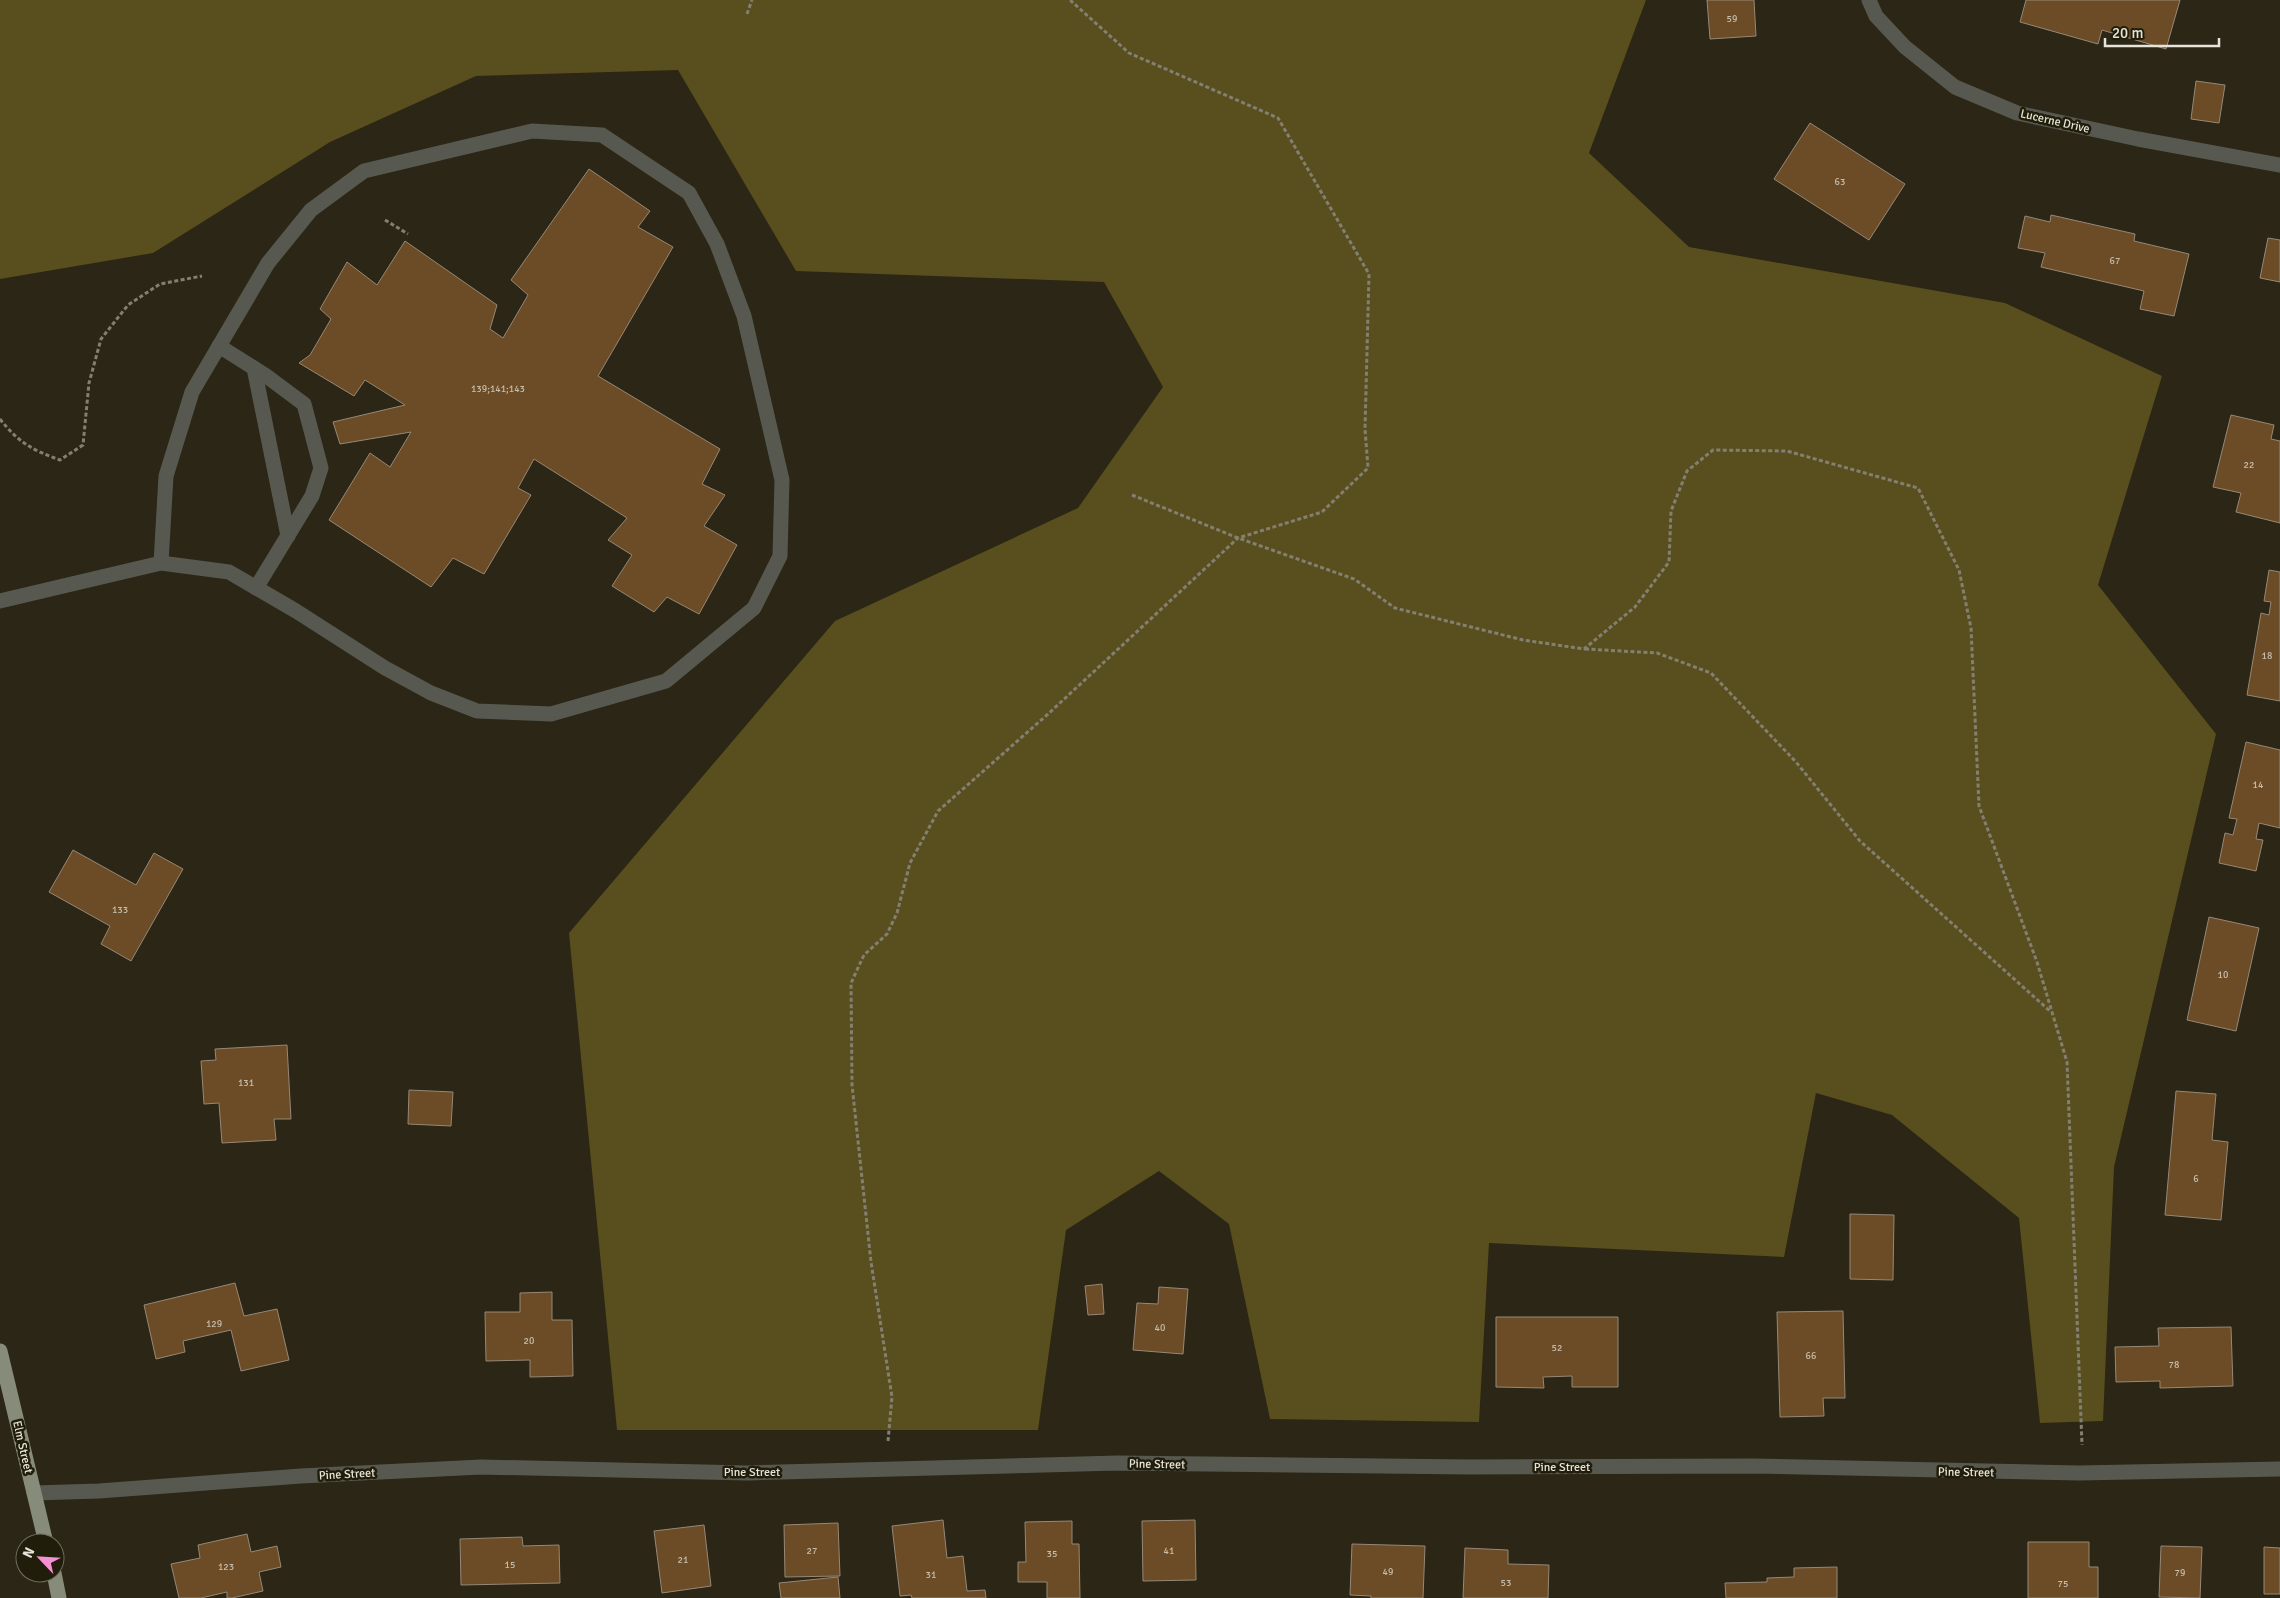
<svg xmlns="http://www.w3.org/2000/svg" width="2280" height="1598" viewBox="0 0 2280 1598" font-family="Signika,sans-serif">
	<rect width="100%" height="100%" fill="#2b2615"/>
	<path fill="#594e1e" d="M0,0H1646L1589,153L1689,247L2005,303L2162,376L2098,585L2216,734L2114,1167L2103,1421L2040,1423L2019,1218L1892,1115L1816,1093L1784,1257L1489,1243L1479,1422L1270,1419L1229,1224L1159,1171L1066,1230L1038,1430H617L569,933L835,621L1078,508L1163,387L1104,282L796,271L678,70L476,76L330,142L153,253L0,279Z"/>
	<g fill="#6b4c26" stroke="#978877">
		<path d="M1707,0H1754L1756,36L1710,39Z"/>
		<path d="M2026,0H2180L2166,49L2102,30L2098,44L2020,22Z"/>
		<path d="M2196,81L2225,85L2219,123L2191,119Z"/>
		<path d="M1810,123L1905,184L1869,240L1774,179Z"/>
		<path d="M589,169L650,211L638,227L673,247L598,376L720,449L702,484L725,495L704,526L737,545L699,614L667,597L654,612L612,586L632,555L608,540L627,518L534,459L518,488L531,495L484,574L453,558L431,587L329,520L370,453L390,467L411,432L340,444L333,422L405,405L365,380L354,396L299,363L310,355L331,319L320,309L347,262L377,285L405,241L497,305L490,329L503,338L528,295L511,280Z"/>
		<path d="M2051,215L2135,234L2134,241L2189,254L2174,316L2140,309L2144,291L2041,267L2045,253L2018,248L2025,216L2050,222Z"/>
		<path d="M2268,238L2280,240V282L2260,278Z"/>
		<path d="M2231,415L2274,425L2271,439L2280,441V523L2236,512L2241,493L2213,487Z"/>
		<path d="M2269,570L2280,572V701L2247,695L2261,613L2269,615L2271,602L2264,601Z"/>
		<path d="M2246,742L2280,750V828L2259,823L2256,839L2263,840L2256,871L2219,863L2225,833L2233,835L2237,819L2229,818Z"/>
		<path d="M73,850L136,885L154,853L183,869L131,961L101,944L110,926L49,892Z"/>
		<path d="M2209,917L2259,928L2236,1031L2187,1020Z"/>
		<path d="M287,1045L291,1119H274L276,1140L222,1143L219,1103L204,1104L201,1061L216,1060L215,1049Z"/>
		<path d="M409,1090L453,1092L451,1126L408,1124Z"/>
		<path d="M2176,1091L2216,1094L2212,1140L2228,1142L2221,1220L2165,1215Z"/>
		<path d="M1850,1214L1894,1215L1893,1280L1850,1279Z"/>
		<path d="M235,1283L244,1316L277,1309L289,1360L241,1371L231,1330L183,1341L185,1352L156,1359L144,1305Z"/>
		<path d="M1102,1284L1104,1314L1088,1315L1085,1286Z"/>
		<path d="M1159,1287L1188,1289L1183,1354L1133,1350L1137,1303L1158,1304Z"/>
		<path d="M552,1292V1320H572L573,1376L530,1377V1360L486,1361L485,1312H520V1293Z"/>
		<path d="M1843,1311L1845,1398H1823L1824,1416L1780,1417L1777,1312Z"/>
		<path d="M1496,1317H1618V1387H1572V1376L1543,1377L1544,1388L1496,1387Z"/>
		<path d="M2231,1327L2233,1386L2160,1388V1381L2116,1382L2115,1347L2159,1346L2158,1328Z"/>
		<path d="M943,1520L947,1558L963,1556L967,1591L985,1590L986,1598H912L911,1595L900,1596L892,1526Z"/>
		<path d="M1195,1520L1196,1580L1143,1581L1142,1521Z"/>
		<path d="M1072,1521V1544H1079L1080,1598H1047V1582H1018V1562H1026L1025,1522Z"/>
		<path d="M838,1523L840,1576L785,1577L784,1525Z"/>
		<path d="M704,1525L711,1586L662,1593L654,1531Z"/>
		<path d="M247,1534L251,1552L277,1546L281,1567L259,1572L263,1591L232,1598H227V1592L201,1598H179L171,1564L200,1558L198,1545Z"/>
		<path d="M522,1537L523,1546L559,1545L560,1583L461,1585L460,1539Z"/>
		<path d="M2028,1542H2089V1567H2098V1598H2028Z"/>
		<path d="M1352,1544L1425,1546L1423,1598H1371V1596L1350,1595Z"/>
		<path d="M2161,1546L2202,1547L2200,1598L2159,1597Z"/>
		<path d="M2264,1547L2280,1548V1594H2264Z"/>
		<path d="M1465,1548L1508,1550V1564L1549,1565L1548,1598H1463Z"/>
		<path d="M1837,1567V1598H1726L1725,1583L1767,1582V1578L1794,1577V1568Z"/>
		<path d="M838,1577L840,1598H781L779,1583Z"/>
	</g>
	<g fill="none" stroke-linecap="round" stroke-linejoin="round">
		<g stroke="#848071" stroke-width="3" stroke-dasharray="4 2.5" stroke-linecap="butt">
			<path d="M747,14L752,0"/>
			<path d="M385,220L408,234"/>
			<path d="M0,419C18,442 32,450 60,460L83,445L89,383L101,339L128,305L160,284L202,276"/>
			<path d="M1132,495L1238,538L1354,579L1395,608L1523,640L1584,649L1635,607L1669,562L1671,511L1687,471L1713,450L1787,451L1918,488L1959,570L1971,628L1979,806L2037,962L2067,1062L2082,1445"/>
			<path d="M1585,649L1657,653L1711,673L1796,762L1860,841L2051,1012"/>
			<path d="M888,1441L892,1397L871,1262L852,1085L851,983L864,955L887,934L897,913L910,863L938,811L1048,714L1238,538L1322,512L1368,468L1365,429L1369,274L1278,118L1129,53L1070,0"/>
		</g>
		<g stroke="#575951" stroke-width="15">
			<path d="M1869,0L1876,16L1905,47L1955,87L2017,113L2138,139L2280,165"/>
			<path d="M219,346L265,375L304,404L321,468L312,496L256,588"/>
			<path d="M254,368L288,536"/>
			<path d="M0,601L161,563L229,572L296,611L385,668L431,693L477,711L551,714L666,681L754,608L780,556L782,480L744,316L717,244L689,193L602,135L532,131L364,171L311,210L268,263L192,392L166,476L161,563"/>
			<path d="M34,1493L99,1491L301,1476L481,1467L747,1473L1118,1463L1470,1467L1754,1466L2079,1473L2280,1469"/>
		</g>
		<g stroke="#878c7a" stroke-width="15">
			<path d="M0,1351L46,1543"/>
			<path d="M54,1573L59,1598"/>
		</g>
	</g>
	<g text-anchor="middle" stroke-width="5" stroke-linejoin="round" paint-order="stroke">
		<g font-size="10" fill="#c7bdac">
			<text x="1732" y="22">59</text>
			<text x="1840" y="185">63</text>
			<text x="2115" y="264">67</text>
			<text x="498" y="392">139;141;143</text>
			<text x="2249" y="468">22</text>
			<text x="2267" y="659">18</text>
			<text x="2258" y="788">14</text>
			<text x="120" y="913">133</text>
			<text x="2223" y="978">10</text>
			<text x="246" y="1086">131</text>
			<text x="2196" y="1182">6</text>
			<text x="214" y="1327">129</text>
			<text x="1160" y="1331">40</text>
			<text x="529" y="1344">20</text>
			<text x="1557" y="1351">52</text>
			<text x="1811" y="1359">66</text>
			<text x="2174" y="1368">78</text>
			<text x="812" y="1554">27</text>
			<text x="1169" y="1554">41</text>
			<text x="1052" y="1557">35</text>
			<text x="683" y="1563">21</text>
			<text x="510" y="1568">15</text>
			<text x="226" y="1570">123</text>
			<text x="1388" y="1575">49</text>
			<text x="2180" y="1576">79</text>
			<text x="931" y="1578">31</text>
			<text x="1506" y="1586">53</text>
			<text x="2063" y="1587">75</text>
		</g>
		<g font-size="12" fill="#e6e3d8" stroke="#211d0b">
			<text transform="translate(2055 121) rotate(13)" y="4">Lucerne Drive</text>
			<text transform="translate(23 1447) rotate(77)" y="4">Elm Street</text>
			<text transform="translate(1157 1464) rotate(1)" y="4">Pine Street</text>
			<text x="1562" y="1471">Pine Street</text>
			<text x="752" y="1476">Pine Street</text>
			<text transform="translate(1966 1472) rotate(1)" y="4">Pine Street</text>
			<text transform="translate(347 1474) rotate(-3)" y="4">Pine Street</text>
		</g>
	</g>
	<g transform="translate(40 1558) rotate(295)"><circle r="24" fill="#211d0b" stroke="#706c5d"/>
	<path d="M0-4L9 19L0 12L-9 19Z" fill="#f591d2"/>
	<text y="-8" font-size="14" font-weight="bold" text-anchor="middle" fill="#e6e3d8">N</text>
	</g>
	<path d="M2105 38v8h114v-8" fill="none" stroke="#e6e3d8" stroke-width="2.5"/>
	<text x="2112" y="38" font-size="15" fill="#e6e3d8" stroke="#211d0b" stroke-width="4" paint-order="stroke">20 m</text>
</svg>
